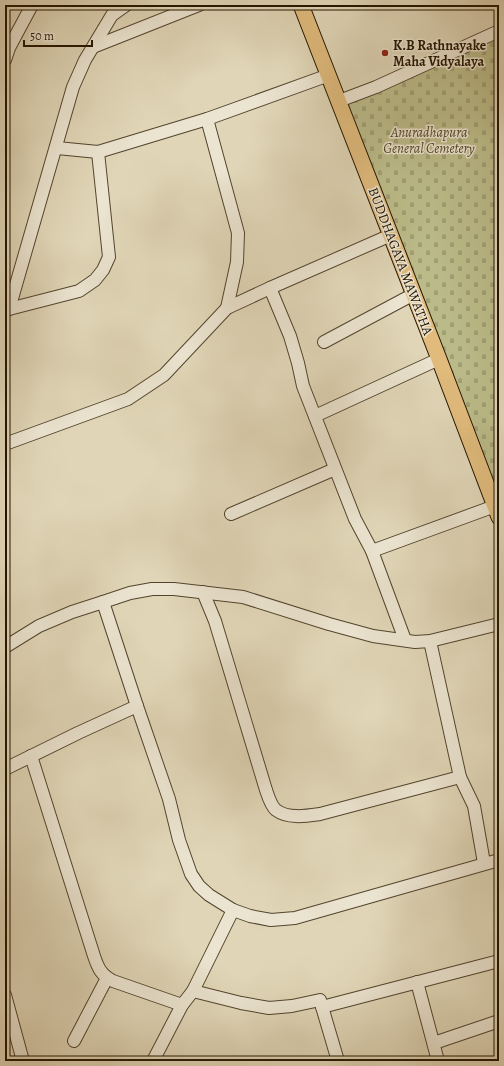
<svg xmlns="http://www.w3.org/2000/svg" width="504" height="1066" viewBox="0 0 504 1066" font-family="Alegreya,serif">
	<defs>
		<pattern id="cemetery-stones" width="16" height="16" patternUnits="userSpaceOnUse"><rect width="16" height="16" fill="#bbbb89"/><path d="M2 7V4a2 2 0 0 1 4 0v3zM10 15v-3a2 2 0 0 1 4 0v3z" fill="#a1a074"/></pattern>
	</defs>
	<rect width="100%" height="100%" fill="#e0d6b7"/>
	<filter id="stains"><feTurbulence type="fractalNoise" baseFrequency=".005" numOctaves="4"/><feColorMatrix values="0 0 0 0 .2 0 0 0 0 .09 0 0 0 0 .02 0 0 0 .5 -.17"/></filter>
	<radialGradient id="worn" r=".72"><stop offset=".6" stop-color="#630" stop-opacity="0"/><stop offset="1" stop-color="#630" stop-opacity=".3"/></radialGradient>
	<path fill="url(#cemetery-stones)" stroke="#706844" d="M499,31V517L339,101Z"/>
	<g fill="none" stroke-linecap="round" stroke-linejoin="round">
		<defs>
			<g id="minor">
				<path d="M93,47L199,5"/>
				<path d="M5,60L9,48L32,5"/>
				<path d="M339,101L376,87L499,31"/>
				<path d="M207,119L238,233L237,262L227,308"/>
				<path d="M57,148L98,152L207,119L329,75"/>
				<path d="M270,288L290,336L298,363L303,386L355,519L372,551L405,640"/>
				<path d="M9,309L73,87L85,60L112,15L126,5"/>
				<path d="M5,310L79,291L95,280L103,270L109,257L98,152"/>
				<path d="M324,342L414,294"/>
				<path d="M315,416L439,359"/>
				<path d="M5,444L128,399L164,375L227,308L270,288L391,235"/>
				<path d="M231,514L335,469"/>
				<path d="M372,551L495,506"/>
				<path d="M203,592L215,621L266,790C268,796 271,806 276,810C288,819 306,816 320,814L460,777"/>
				<path d="M103,602L137,706L169,799L179,840L191,874L199,886L209,895L233,910L250,916L271,920L295,918L499,860"/>
				<path d="M430,641L460,777L474,806L484,863"/>
				<path d="M5,647L39,626L72,612L103,602L130,593L152,589H174L243,597L329,624L373,636L415,642L430,641L499,624"/>
				<path d="M31,756L94,956C98,968 101,975 113,981L182,1005"/>
				<path d="M5,769L78,733L137,706"/>
				<path d="M417,982L438,1061"/>
				<path d="M193,991L241,1003L269,1008L292,1006L320,1000L338,1061"/>
				<path d="M5,995L23,1061"/>
				<path d="M322,1007L499,961"/>
				<path d="M74,1041L107,978"/>
				<path d="M434,1043L499,1021"/>
				<path d="M153,1061L182,1005L193,991L233,910"/>
			</g>
			<path id="major" d="M301,5L439,359L499,517"/>
		</defs>
		<use href="#minor" stroke="#53442e" stroke-width="14"/>
		<use href="#major" stroke="#241400" stroke-width="17"/>
		<use href="#minor" stroke="#ebe4d0" stroke-width="12"/>
		<use href="#major" stroke="#e0bb7c" stroke-width="15"/>
	</g>
	<circle fill="#8f2418" stroke="#ebe4d0" stroke-width="1.5" cx="385" cy="53" r="4"/>
	<g text-anchor="middle" stroke-width="3" stroke-linejoin="round" paint-order="stroke">
		<g font-size="14" font-weight="bold" fill="#241400" stroke="#ebe4d0" text-anchor="start">
			<text x="393" y="50">K.B Rathnayake<tspan x="393" dy="16">Maha Vidyalaya</tspan></text>
		</g>
		<g font-size="14" font-style="italic" fill="#514629" stroke="#ebe4d0">
			<text x="429" y="137">Anuradhapura<tspan x="429" dy="16">General Cemetery</tspan></text>
		</g>
		<g font-size="14" fill="#241400" stroke="#ebe4d0">
			<text transform="translate(401 261) rotate(69)" y="5">BUDDHAGAYA MAWATHA</text>
		</g>
	</g>
	<rect width="504" height="1066" fill="none" stroke="#e0d6b7" stroke-width="20"/>
	<rect x="6" y="6" width="492" height="1054" fill="none" stroke="#241400" stroke-width="2"/>
	<rect x="10" y="10" width="484" height="1046" fill="none" stroke="#241400"/>
	<path d="M24 40v6h68v-6" fill="none" stroke="#241400" stroke-width="2"/>
	<text x="30" y="40" font-size="12" fill="#241400" stroke="#ebe4d0" stroke-width="3" paint-order="stroke">50 m</text>
	<rect width="100%" height="100%" filter="url(#stains)"/>
	<rect width="100%" height="100%" fill="url(#worn)"/>
</svg>
